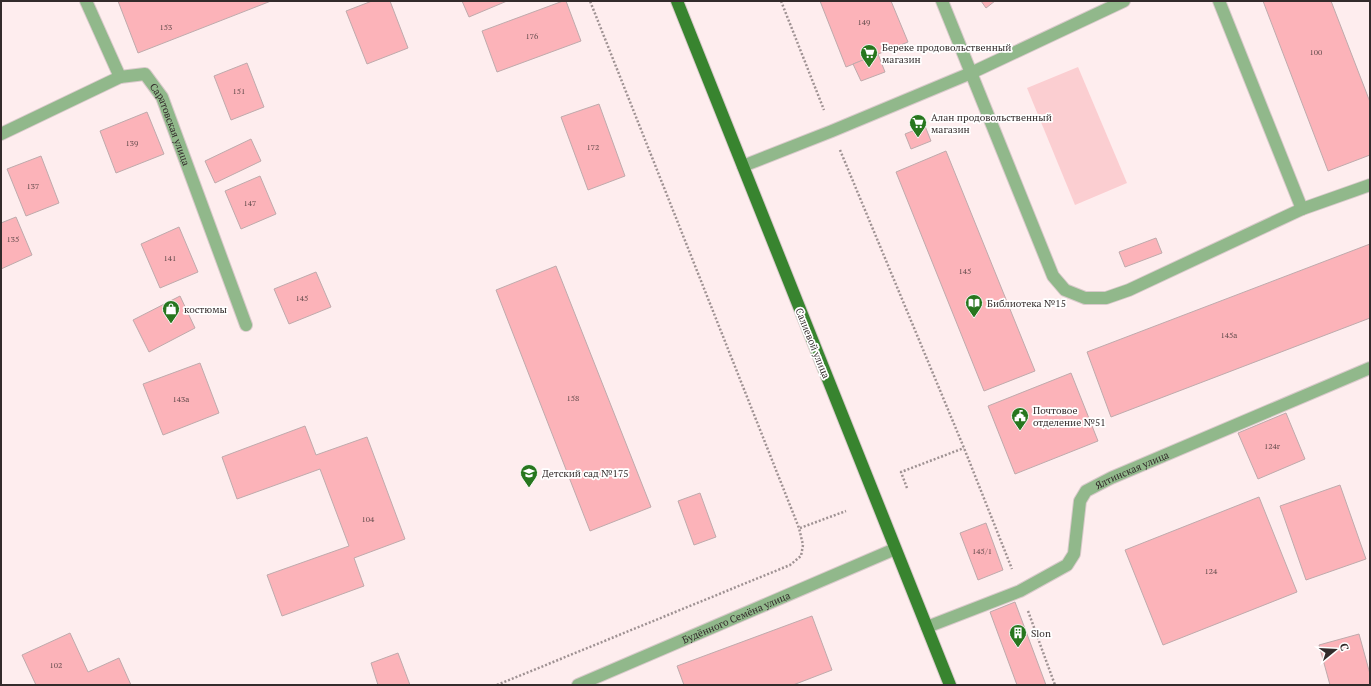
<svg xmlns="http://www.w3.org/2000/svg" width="1371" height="686" viewBox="0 0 1371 686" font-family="'PT Serif',serif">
	<rect width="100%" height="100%" fill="#feedee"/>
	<path fill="#fbced1" d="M1078,67L1127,183L1075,205L1027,88Z"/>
	<g fill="#fcb3b9" stroke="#bfaaac">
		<path d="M118,1H271L138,53Z"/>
		<path d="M372,1H390L408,48L367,64L346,11Z"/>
		<path d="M462,1H507L469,17Z"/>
		<path d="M563,1H566L581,41L497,72L482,31Z"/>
		<path d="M820,1H891L908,42L846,67Z"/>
		<path d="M981,1H995L986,8Z"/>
		<path d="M1263,1H1331L1370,102V155L1328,171Z"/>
		<path d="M878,54L885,72L861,81L853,64Z"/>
		<path d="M247,63L264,107L231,120L214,76Z"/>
		<path d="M599,104L625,176L588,190L561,117Z"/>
		<path d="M147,112L164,154L116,173L100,131Z"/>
		<path d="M925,126L931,141L911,149L905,134Z"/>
		<path d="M251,139L261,161L215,183L205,161Z"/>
		<path d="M946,151L1035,371L984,391L896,172Z"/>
		<path d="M41,156L59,203L26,216L7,169Z"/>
		<path d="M260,176L276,214L241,229L225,191Z"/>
		<path d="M16,217L32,255L1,269V223Z"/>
		<path d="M179,227L198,272L160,288L141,244Z"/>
		<path d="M1156,238L1162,253L1125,267L1119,252Z"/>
		<path d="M1370,244V318L1111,417L1087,352Z"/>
		<path d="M556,266L651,507L590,531L496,290Z"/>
		<path d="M316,272L331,307L289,324L274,289Z"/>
		<path d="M180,296L195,328L149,352L133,320Z"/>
		<path d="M200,363L219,413L163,435L143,384Z"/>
		<path d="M1071,373L1098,441L1015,474L988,406Z"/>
		<path d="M1286,413L1305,459L1258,479L1238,433Z"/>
		<path d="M305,426L316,455L367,437L405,539L354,558L364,586L282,616L267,575L349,546L320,469L237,499L222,457Z"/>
		<path d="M1340,485L1366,559L1306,580L1280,506Z"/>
		<path d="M700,493L716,537L694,545L678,501Z"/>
		<path d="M1259,497L1297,592L1163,645L1125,550Z"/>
		<path d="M986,523L1003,570L978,580L960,533Z"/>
		<path d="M1015,602L1046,685H1017L990,612Z"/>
		<path d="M812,616L832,670L793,685H684L677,666Z"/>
		<path d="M70,633L88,672L119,658L131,685H36L22,655Z"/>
		<path d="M1359,634L1370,674V685H1330L1319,645Z"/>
		<path d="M398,653L410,685H378L371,663Z"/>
	</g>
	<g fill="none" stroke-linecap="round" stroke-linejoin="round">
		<defs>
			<g id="minor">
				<path d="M86,1L120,77"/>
				<path d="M942,1L1053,276L1065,290L1085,298H1106L1129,290L1302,209"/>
				<path d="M1219,1L1302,209L1370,185"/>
				<path id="s1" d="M1,134L120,77L145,74L162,97L246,325"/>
				<path d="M743,166L832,131L971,73L1124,1"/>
				<path id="s2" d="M927,627L1020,591L1067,565L1074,554L1080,501L1086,491L1111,478L1370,368"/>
				<path id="s3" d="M578,685L895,549"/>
			</g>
			<path id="major" d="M677,1L950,685"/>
		</defs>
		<use href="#minor" stroke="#d9cacb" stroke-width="14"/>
		<use href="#major" stroke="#d9cacb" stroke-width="14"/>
		<g stroke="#9f9293" stroke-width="2.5" stroke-dasharray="2 2" stroke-linecap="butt">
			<path d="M781,1L824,110"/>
			<path d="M840,150L964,448L1012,569"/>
			<path d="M907,488L901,472L964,448"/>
			<path d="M800,528L846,511"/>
			<path d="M1028,611L1055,685"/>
			<path d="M497,685L790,565L801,556L803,545L799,528L590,1"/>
		</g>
		<use href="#minor" stroke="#91b88b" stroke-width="12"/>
		<use href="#major" stroke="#38842f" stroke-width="12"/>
	</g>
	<defs>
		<symbol id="supermarket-pin" viewBox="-11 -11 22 30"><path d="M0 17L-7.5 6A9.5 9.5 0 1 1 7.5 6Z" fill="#27761e" stroke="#fff"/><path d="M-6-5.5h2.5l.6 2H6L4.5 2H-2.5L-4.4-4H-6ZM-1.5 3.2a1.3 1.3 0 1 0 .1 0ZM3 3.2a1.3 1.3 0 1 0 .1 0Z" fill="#fff"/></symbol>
		<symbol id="library-pin" viewBox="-11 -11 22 30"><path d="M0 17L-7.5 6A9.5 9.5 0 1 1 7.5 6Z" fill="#27761e" stroke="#fff"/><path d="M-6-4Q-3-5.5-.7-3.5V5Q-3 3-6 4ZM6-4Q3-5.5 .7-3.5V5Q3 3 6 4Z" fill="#fff"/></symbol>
		<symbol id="shop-pin" viewBox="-11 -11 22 30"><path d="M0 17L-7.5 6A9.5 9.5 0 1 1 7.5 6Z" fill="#27761e" stroke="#fff"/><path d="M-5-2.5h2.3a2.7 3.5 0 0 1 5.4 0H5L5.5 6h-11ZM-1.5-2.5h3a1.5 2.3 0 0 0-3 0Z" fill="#fff"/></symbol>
		<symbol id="civic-pin" viewBox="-11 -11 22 30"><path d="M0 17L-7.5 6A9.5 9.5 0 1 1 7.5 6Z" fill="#27761e" stroke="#fff"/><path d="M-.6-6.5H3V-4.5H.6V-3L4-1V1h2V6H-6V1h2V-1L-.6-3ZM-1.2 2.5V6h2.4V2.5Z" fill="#fff"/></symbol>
		<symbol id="school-pin" viewBox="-11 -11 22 30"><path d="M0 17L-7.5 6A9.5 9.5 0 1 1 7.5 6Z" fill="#27761e" stroke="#fff"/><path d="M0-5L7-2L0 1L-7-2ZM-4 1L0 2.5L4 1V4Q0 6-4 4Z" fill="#fff"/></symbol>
		<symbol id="building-pin" viewBox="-11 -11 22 30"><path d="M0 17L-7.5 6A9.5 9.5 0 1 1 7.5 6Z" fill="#27761e" stroke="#fff"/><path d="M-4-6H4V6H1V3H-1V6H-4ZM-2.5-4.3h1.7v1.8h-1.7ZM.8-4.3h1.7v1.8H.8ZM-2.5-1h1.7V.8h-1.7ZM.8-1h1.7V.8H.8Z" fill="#fff"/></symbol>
	</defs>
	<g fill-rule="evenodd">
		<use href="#supermarket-pin" x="859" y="43" width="20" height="27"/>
		<use href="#supermarket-pin" x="908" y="113" width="20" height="27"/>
		<use href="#library-pin" x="964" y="293" width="20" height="27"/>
		<use href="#shop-pin" x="161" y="299" width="20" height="27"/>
		<use href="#civic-pin" x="1010" y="406" width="20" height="27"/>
		<use href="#school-pin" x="519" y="463" width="20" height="27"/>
		<use href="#building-pin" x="1008" y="623" width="20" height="27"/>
	</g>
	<g text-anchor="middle" stroke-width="3.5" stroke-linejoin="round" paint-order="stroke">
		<g font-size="8" fill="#654d4e">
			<text x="864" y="25">149</text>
			<text x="166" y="30">153</text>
			<text x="532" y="39">176</text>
			<text x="1316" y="55">100</text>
			<text x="239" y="94">151</text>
			<text x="132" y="146">139</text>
			<text x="593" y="150">172</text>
			<text x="33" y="189">137</text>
			<text x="250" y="206">147</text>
			<text x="13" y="242">135</text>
			<text x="170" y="261">141</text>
			<text x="965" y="274">145</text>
			<text x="302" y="301">145</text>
			<text x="1229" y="338">145a</text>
			<text x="573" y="401">158</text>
			<text x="181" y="402">143а</text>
			<text x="1272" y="449">124г</text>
			<text x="368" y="522">104</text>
			<text x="982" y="554">145/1</text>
			<text x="1211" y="574">124</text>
			<text x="56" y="668">102</text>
		</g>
		<g font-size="10" fill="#332b2b" stroke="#fff" text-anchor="start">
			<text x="882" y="51">Береке продовольственный<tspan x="882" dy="12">магазин</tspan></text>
			<text x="931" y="121">Алан продовольственный<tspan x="931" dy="12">магазин</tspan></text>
			<text x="987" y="307">Библиотека №15</text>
			<text x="184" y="313">костюмы</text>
			<text x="1033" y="414">Почтовое<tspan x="1033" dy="12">отделение №51</tspan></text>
			<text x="542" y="477">Детский сад №175</text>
			<text x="1031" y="637">Slon</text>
		</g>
		<g font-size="10" fill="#332b2b" stroke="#fff">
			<text dy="4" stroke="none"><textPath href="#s1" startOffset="214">Саратовская улица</textPath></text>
			<text transform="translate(813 343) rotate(68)" y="4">Салиевой улица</text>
			<text dy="4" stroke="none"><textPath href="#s2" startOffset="282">Ялтинская улица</textPath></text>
			<text dy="4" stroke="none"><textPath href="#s3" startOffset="172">Будённого Семёна улица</textPath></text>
		</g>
	</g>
	<rect width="1371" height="686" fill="none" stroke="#332b2b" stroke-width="4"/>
	<g transform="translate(1335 650) rotate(72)" stroke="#ffffff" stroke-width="3" paint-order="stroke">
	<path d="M0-3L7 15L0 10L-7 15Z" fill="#332b2b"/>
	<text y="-6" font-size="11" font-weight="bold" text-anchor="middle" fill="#332b2b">С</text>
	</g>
</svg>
